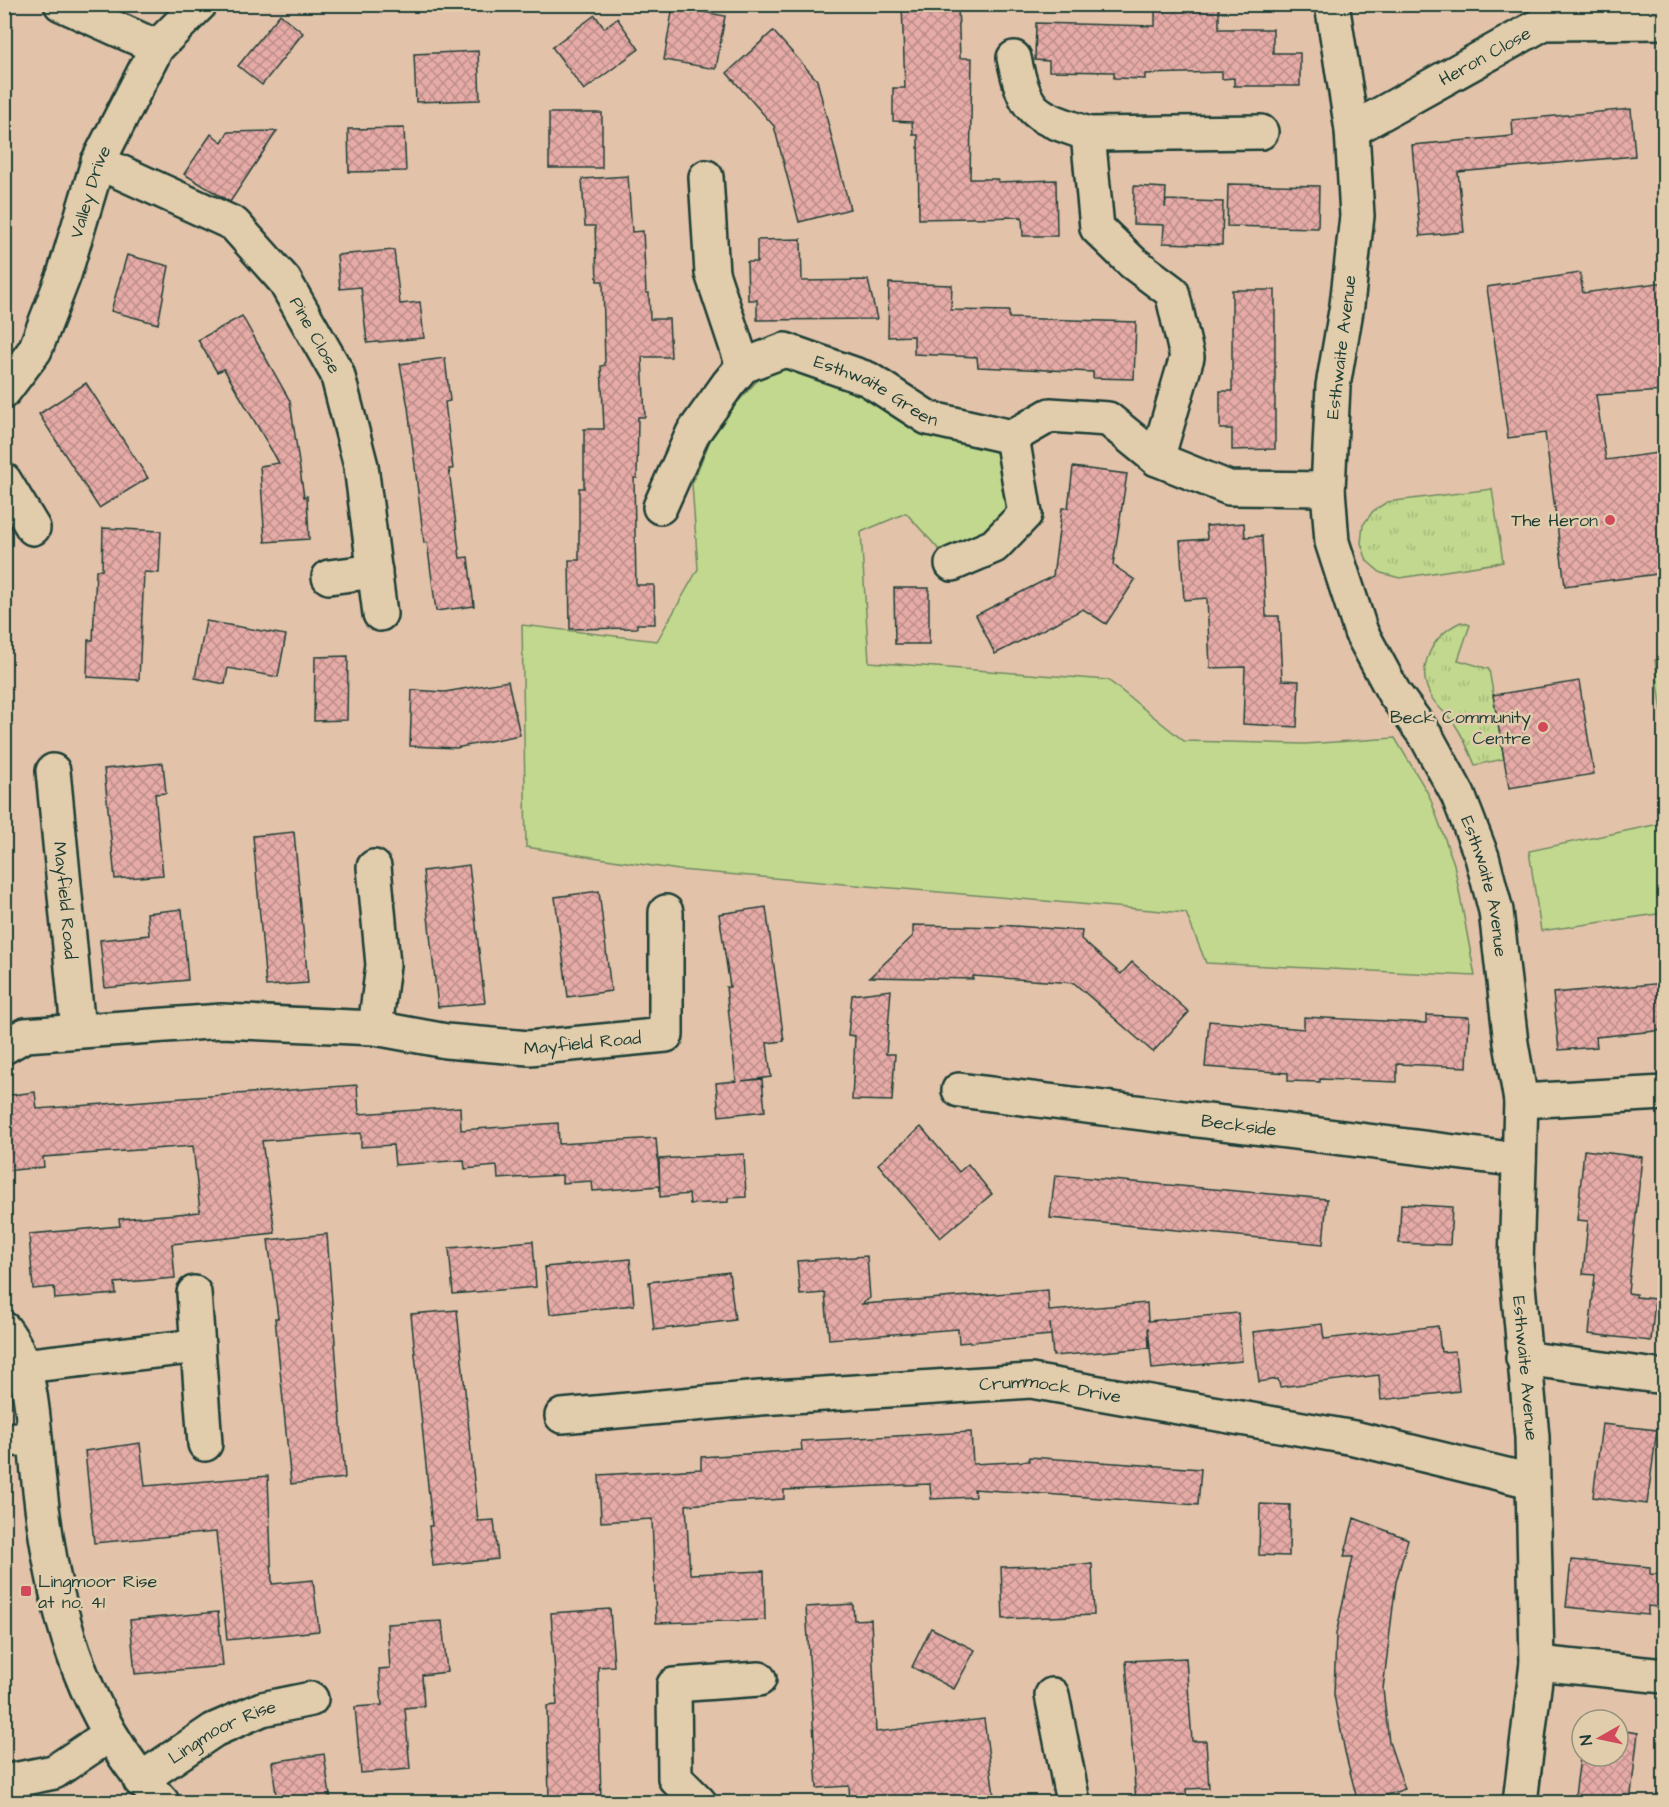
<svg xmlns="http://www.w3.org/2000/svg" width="1669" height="1807" viewBox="0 0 1669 1807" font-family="'Architects Daughter',sans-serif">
	<defs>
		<pattern id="grass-tufts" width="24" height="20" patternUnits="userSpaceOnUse" patternTransform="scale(1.5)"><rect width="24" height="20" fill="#c1d88e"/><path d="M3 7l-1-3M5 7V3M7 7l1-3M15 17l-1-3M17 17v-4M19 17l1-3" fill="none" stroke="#a5ba7b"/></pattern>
		<pattern id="building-cross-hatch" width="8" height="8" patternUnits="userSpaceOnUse" patternTransform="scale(1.5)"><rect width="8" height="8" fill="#e6aba7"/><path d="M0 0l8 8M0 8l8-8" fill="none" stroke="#ba8c89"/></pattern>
	</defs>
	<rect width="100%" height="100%" fill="#e2c3aa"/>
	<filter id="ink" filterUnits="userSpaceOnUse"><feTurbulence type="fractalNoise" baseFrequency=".0167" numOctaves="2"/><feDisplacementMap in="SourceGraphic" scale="12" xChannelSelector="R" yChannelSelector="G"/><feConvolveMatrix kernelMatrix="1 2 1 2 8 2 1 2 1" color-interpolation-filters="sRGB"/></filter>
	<g filter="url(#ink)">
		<g fill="url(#grass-tufts)" stroke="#708a61" stroke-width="1.5">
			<path d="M1492,489L1503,562L1400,578L1381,573L1367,561L1361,543L1363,525L1373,511L1387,502Z"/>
			<path d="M1461,622L1470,625L1458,660L1489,669L1504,759L1475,765C1469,750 1463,736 1454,723C1447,714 1437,707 1432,698C1414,669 1432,635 1461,622Z"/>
		</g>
		<g fill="#c1d88e" stroke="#708a61" stroke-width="1.5">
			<path d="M785,350L1012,437L1025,514L952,564L906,513L861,532L869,662L1108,680L1184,741L1305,744L1395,738L1429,795L1454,864L1475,976L1206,963L1186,913L679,870L526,847L522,625L657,641L698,569L692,484L716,426Z"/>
			<path d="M1664,659V727L1655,660Z"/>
			<path d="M1664,823V913L1541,931L1529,851Z"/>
		</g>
		<g fill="url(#building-cross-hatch)" stroke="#1f3d34" stroke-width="1.5">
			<path d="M902,4H958L960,58H972L970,179H998V182L1056,180L1057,236H1023L1022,217L919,219L918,135H913L912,122L893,121V88H905Z"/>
			<path d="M1167,4H1219V29H1273V53H1300V86H1234V78L1222,79V72L1145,74V79L1114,78V72L1049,71V61L1035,60L1036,23L1155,26V10H1167Z"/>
			<path d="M673,6L725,16L716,69L664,60Z"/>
			<path d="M280,14L303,33L262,85L238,66Z"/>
			<path d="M595,15L604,28L617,18L639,49L584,90L552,47Z"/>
			<path d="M773,31L817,80L850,209L799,222L774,126L727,73Z"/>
			<path d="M478,51L480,100L416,102L414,54Z"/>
			<path d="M1631,109L1635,156L1458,172L1464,232L1420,236L1412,145L1513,136L1512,120Z"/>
			<rect x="549" y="113" width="53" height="55"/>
			<path d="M404,128L406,171L349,172L348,129Z"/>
			<path d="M277,131L230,202L184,174L211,134L222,142L228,132Z"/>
			<path d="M628,176L632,232L643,231L646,293H649L650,319H669L671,357H642L645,417H638L637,478H634L636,585H654L655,624H637V628L570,629L569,560H579V488H584V429H604L601,366L605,365L603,281H597L595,226H585L582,179Z"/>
			<path d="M1228,184L1319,186L1318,228L1227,226Z"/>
			<path d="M1134,186L1166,188L1165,208L1166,200L1223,202L1222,245L1163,243L1164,225L1133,224Z"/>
			<path d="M801,239L802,281L868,280L877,319L757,320V300H748L747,262H757V240Z"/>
			<path d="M394,250L400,304L420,302L424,338L367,343L361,287L340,289L337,255Z"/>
			<path d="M127,255L169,266L158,324L111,311Z"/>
			<path d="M1580,273L1583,293L1665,282V391L1596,395L1606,460L1665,452V573L1565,586L1545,433L1508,438L1487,287Z"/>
			<path d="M889,283L952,285L951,310L1009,311V318L1136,322L1134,379L1093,378V372L978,367L977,357L914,354V336L888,337Z"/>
			<path d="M1232,290H1275V449L1232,450V429H1220V391H1232Z"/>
			<path d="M242,316L290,401L304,497L307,496L309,539L265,542L260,466L279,463L224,369L217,372L198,340Z"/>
			<path d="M445,358L450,401L445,402L453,469H449L460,558L468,557L474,606L436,611L427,542L424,543L408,407L400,364Z"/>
			<path d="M86,383L148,478L99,508L39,414Z"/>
			<path d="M1073,467L1127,474L1113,565L1135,580L1106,624L1083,609L995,654L976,615L1053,576L1062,508H1068Z"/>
			<path d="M1244,523L1245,537L1262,536L1266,616H1279L1282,680L1299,681L1297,727L1243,724L1245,667L1210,668L1207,598L1184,600L1180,541L1207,539L1206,526Z"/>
			<path d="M103,528L161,531L159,573L144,572L139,680L87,677L88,640H93L96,570H102Z"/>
			<path d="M894,588H929V644H895Z"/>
			<path d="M206,621L286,635L278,677L228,668L225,684L195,678Z"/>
			<path d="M348,656L347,720L314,721L315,657Z"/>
			<path d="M508,681L520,735L456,748L410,746L412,690L445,692Z"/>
			<path d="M1579,681L1594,774L1509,788L1493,695Z"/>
			<path d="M163,763L166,793L155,794L163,875L115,879L104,769Z"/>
			<path d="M294,832L308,983L266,986L253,836Z"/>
			<path d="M469,865L485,1003L438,1007L423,871Z"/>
			<path d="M599,891L611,991L568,997L555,897Z"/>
			<path d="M766,907L784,1041L767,1043L771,1077L742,1081L762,1079L765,1111L719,1116L716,1083L736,1081L726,987H730L719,914Z"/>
			<path d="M182,909L188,980L105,988L100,940L149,935L147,913Z"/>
			<path d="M913,925L1001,927V925L1082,931L1081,939L1121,974L1132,962L1189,1012L1153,1052L1074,983L973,976V979L870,977L913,936Z"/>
			<path d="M1665,983V1030L1596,1037L1597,1047L1559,1050L1553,993Z"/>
			<path d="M891,990L886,1054H895L892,1101L852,1100L855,1036L848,1035L852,995Z"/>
			<path d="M1426,1015L1469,1017L1467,1067L1397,1064V1082L1320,1079V1082L1288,1081V1073L1205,1067L1209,1021L1304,1029V1017L1426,1023Z"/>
			<path d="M357,1085L359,1114L460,1107L461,1130L558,1123L559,1144L656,1138L660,1186L593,1191L592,1181L562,1183V1175L498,1179L497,1166L465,1169L464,1160L395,1165L393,1145L361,1147V1133L262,1141L275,1233L172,1244L175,1278L115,1283L116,1294L55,1299L54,1287L33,1289L29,1234L120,1226L119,1219L200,1212L193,1146L43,1157L44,1167L4,1171V1096L35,1092L37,1109Z"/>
			<path d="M921,1127L959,1172L968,1164L992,1194L940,1238L878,1164Z"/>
			<path d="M1584,1150L1642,1157L1628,1293L1636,1294V1297L1655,1299L1651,1341L1589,1334L1595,1275L1583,1274L1588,1221L1577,1220Z"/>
			<path d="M744,1154L746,1197L728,1198V1202L690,1204L689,1194L660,1197L659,1159Z"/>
			<path d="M1055,1175L1327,1199L1323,1244L1050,1218Z"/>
			<path d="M1401,1204L1452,1207L1450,1245L1399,1243Z"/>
			<path d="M327,1234L345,1478L291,1484L275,1318H278L268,1240Z"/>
			<path d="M533,1241L536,1287L453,1294L449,1248Z"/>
			<path d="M867,1256L870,1298L862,1304L1048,1290L1049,1311L1147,1303L1148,1321L1238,1313L1242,1361L1152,1369L1148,1327L1149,1348L1053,1356L1050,1323L1051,1335L959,1343L958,1329L829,1339L825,1293L800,1295L797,1261Z"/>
			<path d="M630,1259L634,1305L550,1314L545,1267Z"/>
			<path d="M729,1272L735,1320L654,1330L649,1282Z"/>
			<path d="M457,1310L478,1521L494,1520L498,1559L433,1566L429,1526H432L411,1314Z"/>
			<path d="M1322,1324L1324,1339L1438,1326L1441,1352L1455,1351L1459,1391L1381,1400L1379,1375L1280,1387L1278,1379L1259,1382L1253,1332Z"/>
			<path d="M1602,1424L1657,1430L1647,1504L1593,1497Z"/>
			<path d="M971,1432L973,1464L1029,1461V1457L1201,1469L1198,1505L974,1489L975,1497L931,1499L930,1484L784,1490V1499L686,1505L690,1574L764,1571L765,1620L656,1623L652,1519L601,1522L599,1475L701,1469V1457L802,1450L801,1441Z"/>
			<path d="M140,1443L145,1486L268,1476L272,1584L313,1580L319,1631L227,1640L216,1532L94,1543L85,1451Z"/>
			<path d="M1260,1504L1290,1505L1289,1556L1259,1555Z"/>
			<path d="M1354,1518L1408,1539L1396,1582L1383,1689L1389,1742L1405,1789L1362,1803H1358L1345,1752L1334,1695L1336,1634L1353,1557H1344Z"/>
			<path d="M1571,1560L1650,1567V1574L1665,1575V1608L1648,1606V1615L1566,1607Z"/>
			<path d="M1092,1564L1094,1615L1003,1619L1001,1567Z"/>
			<path d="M853,1604L854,1620L871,1619L876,1732L984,1719L995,1803H850L849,1786L817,1788L806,1607Z"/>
			<path d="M610,1609L614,1666L598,1667L601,1803H549L547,1706L557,1705L551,1613Z"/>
			<path d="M218,1612L223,1666L135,1674L130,1620Z"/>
			<path d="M442,1621L447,1672L422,1675L424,1706L405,1708L410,1769L361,1773L355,1707L382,1705L379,1669L390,1668L387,1624Z"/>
			<path d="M931,1628L975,1650L954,1689L912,1667Z"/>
			<path d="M1186,1658L1192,1741H1206L1209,1788L1186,1789L1187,1803H1136L1126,1661Z"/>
			<path d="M1618,1730L1638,1733L1630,1803H1574L1582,1743V1756H1618Z"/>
			<path d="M324,1754L331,1803H277L272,1762Z"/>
		</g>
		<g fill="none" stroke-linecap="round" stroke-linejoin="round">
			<defs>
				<g id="minor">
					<path d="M61,4L157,47"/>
					<path id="s1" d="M1332,4L1352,130L1357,216L1347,305L1333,386L1328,489L1332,542L1361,632L1394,693L1427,738L1458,795L1482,857L1496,911L1511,1043L1521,1101L1516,1263L1532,1437L1537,1663L1520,1802"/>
					<path d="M1014,58C1026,116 1035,115 1088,134L1097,228L1132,262L1172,292L1187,357L1157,459"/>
					<path id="s2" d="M1352,130L1544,23L1664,22"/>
					<path d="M1088,134L1261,132"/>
					<path id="s3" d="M98,162L234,224L284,280L337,373L361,466L380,614"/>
					<path d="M706,177L712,273L743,366"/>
					<path id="s4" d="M4,391L35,350L64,275L98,162L157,47L200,4"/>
					<path d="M4,480L33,528"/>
					<path id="s5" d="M660,507L693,433L728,384L743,366L785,350L868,379L928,418L1012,437L1050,415L1108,419L1157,459L1229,488L1328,489"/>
					<path d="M952,564L994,546L1025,514L1012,437"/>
					<path d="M329,577L375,571"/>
					<path id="s6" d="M53,771L78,1030"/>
					<path d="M374,867L383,965L375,1028"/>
					<path id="s7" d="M4,1047L25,1035L222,1021L375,1028L446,1041L529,1048L666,1035V912"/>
					<path id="s8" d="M959,1090L1519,1160"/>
					<path d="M1521,1101L1664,1093"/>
					<path d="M194,1293L205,1444"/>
					<path d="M4,1329C36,1370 33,1433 39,1482C52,1601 77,1713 162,1802"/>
					<path d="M1523,1358L1664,1377"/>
					<path d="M23,1366L198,1346"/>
					<path id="s9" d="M562,1416L760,1398L1031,1381L1354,1438L1531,1481"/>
					<path d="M4,1440L34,1438"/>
					<path d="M1537,1663L1664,1676"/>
					<path d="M1052,1695L1073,1802"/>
					<path id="s10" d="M140,1780L214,1730L262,1709L311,1699"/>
					<path d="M4,1782L54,1772L109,1735"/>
					<path d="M699,1802L675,1778L674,1685L759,1679"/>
				</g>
			</defs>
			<use href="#minor" stroke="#1f3d34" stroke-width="38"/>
			<use href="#minor" stroke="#e1cdac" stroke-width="33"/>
		</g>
	</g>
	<g fill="#d1495b" stroke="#e1cdac" stroke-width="2">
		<circle cx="1610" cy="520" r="6"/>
		<circle cx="1543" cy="727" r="6"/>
		<rect x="20" y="1585" width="12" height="12" rx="3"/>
	</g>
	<g text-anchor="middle" stroke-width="5" stroke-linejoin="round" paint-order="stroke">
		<g font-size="18" fill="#1f3d34" stroke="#e1cdac">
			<text dy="6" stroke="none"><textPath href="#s2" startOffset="152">Heron Close</textPath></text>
			<text dy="6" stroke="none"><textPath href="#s4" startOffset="219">Valley Drive</textPath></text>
			<text dy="6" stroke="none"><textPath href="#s3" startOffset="288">Pine Close</textPath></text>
			<text transform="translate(1341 347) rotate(-83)" y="6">Esthwaite Avenue</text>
			<text dy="6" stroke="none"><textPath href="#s5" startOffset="310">Esthwaite Green</textPath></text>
			<text dy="6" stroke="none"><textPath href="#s1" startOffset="922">Esthwaite Avenue</textPath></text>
			<text dy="6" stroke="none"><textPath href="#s6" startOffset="130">Mayfield Road</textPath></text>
			<text dy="6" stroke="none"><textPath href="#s7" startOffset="584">Mayfield Road</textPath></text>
			<text dy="6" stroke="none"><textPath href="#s8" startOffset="282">Beckside</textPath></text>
			<text dy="6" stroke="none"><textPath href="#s1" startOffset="1408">Esthwaite Avenue</textPath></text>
			<text dy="6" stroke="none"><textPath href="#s9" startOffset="490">Crummock Drive</textPath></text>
			<text dy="6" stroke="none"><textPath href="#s10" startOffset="96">Lingmoor Rise</textPath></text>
		</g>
		<g font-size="18" fill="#1f3d34" stroke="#e1cdac" text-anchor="end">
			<text x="1598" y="526">The Heron</text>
			<text x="1531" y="723">Beck Community<tspan x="1531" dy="21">Centre</tspan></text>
			<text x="38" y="1587" text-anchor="start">Lingmoor Rise<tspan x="38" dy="21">at no. 41</tspan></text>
		</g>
	</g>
	<rect width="1669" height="1807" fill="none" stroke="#e1cdac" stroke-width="24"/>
	<rect x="12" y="12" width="1645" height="1783" fill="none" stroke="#1f3d34" stroke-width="2" filter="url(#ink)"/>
	<g transform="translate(1600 1738) rotate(261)"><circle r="28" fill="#e1cdac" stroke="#93937c" stroke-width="1.5"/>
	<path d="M0-4.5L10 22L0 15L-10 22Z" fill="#d1495b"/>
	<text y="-9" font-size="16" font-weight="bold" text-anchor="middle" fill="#1f3d34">N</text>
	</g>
</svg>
